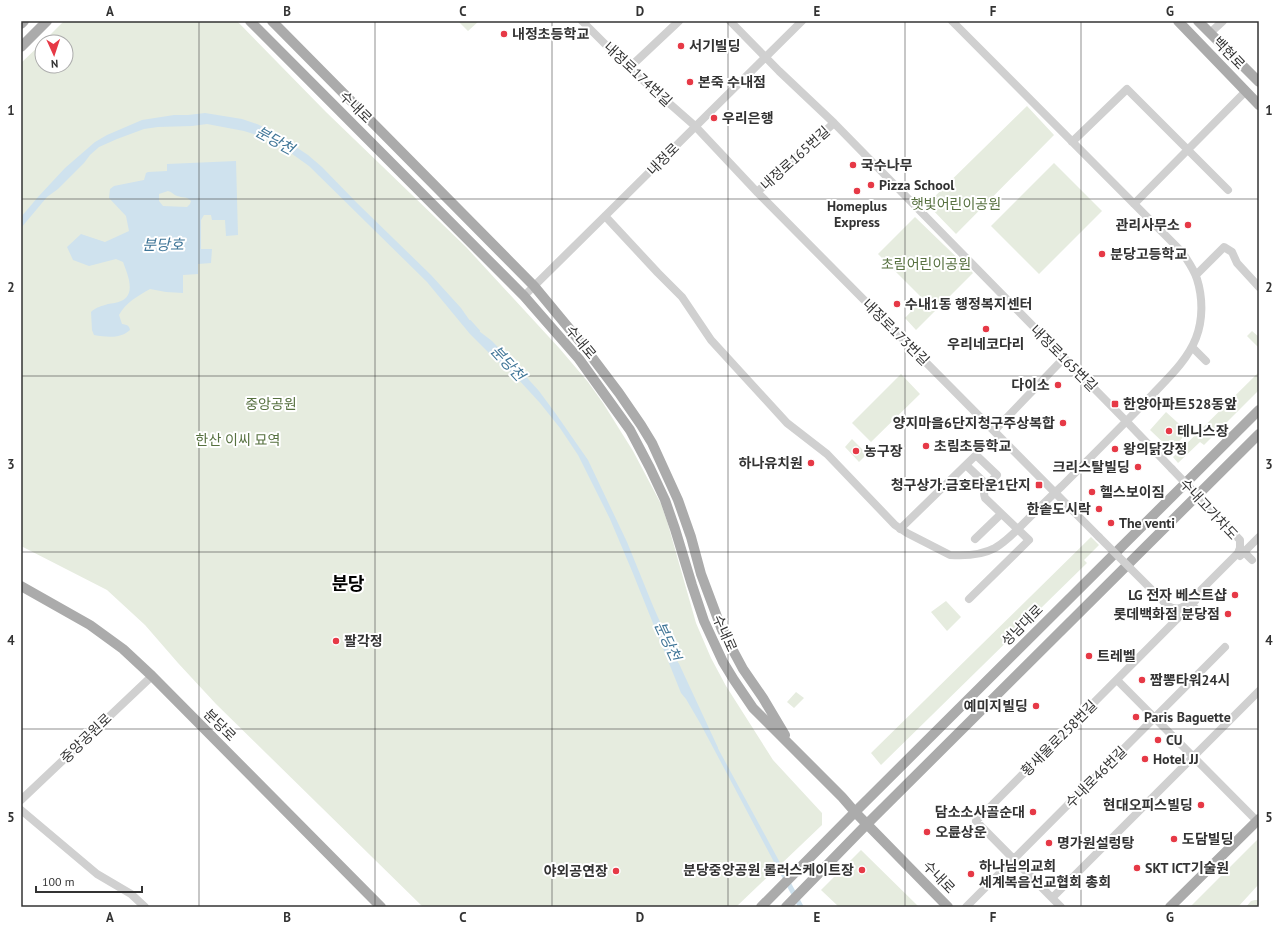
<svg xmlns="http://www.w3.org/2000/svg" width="1280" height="928" viewBox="0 0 1280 928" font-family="'PT Sans','Noto Sans KR',sans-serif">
  <rect width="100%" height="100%" fill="#fff"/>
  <!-- green -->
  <path fill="#e6ecdf" d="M64 21H237L326 112 466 247 560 349 588 382 603 403 633 451 661 504 667 521 696 623 711 658 726 686 773 760 822 813V825L736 907H423L216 704 178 663 145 625 107 590 21 546V63L42 43V66H66V42H43Z
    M458 21H479L468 31Z
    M1027 106 1054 135 956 234 927 204Z
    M1054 163 1102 211 1039 274 991 226Z
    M915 217 973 273 916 330 905 318 923 299 878 254Z
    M1252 331 1259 337V348L1247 336Z
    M1259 372V390L1204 445 1200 442 1178 463 1173 457Z
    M901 374 920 394 871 442 852 423Z
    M1166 412 1188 432 1171 450 1150 430Z
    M852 439 867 454 859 462 845 447Z
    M1091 537 1099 545 1084 560 1087 563 881 765 871 753Z
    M946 601 961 617 947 631 931 612Z
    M796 692 804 698 794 708 787 702Z
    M1259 838V884L1238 907H1190Z
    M861 850 919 907H839L821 890Z
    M1255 900H1259V907H1246L1251 901Z"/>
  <!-- water -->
  <path fill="#cfe2ee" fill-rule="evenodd" d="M205 113 242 119 257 124 272 131 308 155 322 167 357 203 431 275 461 308 475 328 492 341 520 370 539 391 556 414 588 460 627 542 653 606 708 730 804 907H798L700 723 686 699 681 693 632 571 610 519 578 455 560 428 540 403 518 379 491 355 470 334 427 282 309 166 288 151 266 138 244 131 207 124 192 126 158 127 144 129 117 139 99 147 90 155 84 163 58 189 47 197 21 228V217L38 197 65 168 95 142 107 135 142 120 174 115H188Z
    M236 161 238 235 226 236 225 220H212L211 215H204L201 220V249H212L211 263 198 264V274L183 275V293L166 292 150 289C138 296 126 302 119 315L122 324C127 325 129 325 130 330 120 339 107 337 94 335L92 330 91 312C96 307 102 306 108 304 112 303 117 303 121 301 137 294 127 273 123 262L116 259 89 266 73 260 67 247 81 234 105 242 129 231 126 216 109 198 110 189 114 186 144 180 146 173 148 172 167 171V164ZM168 191C172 192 174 195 177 196 183 198 187 196 191 201L190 204 187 207 163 206 159 201V194Z"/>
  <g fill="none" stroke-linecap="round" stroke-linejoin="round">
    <!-- stream -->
    <path stroke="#cfe2ee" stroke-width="2" d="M470 321 479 331
      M678 664 717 748"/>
    <!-- minor -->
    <path stroke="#d0d0d0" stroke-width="8" d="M582 21 629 68 695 126 757 192 1099 537
      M730 21 779 71 834 123 1127 422 1172 469
      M1210 33 1223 21
      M629 68 679 21
      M1072 142 1127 89 1228 190
      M757 192 834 123
      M1134 204 1246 91
      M605 216 658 273 682 297 711 340 787 423 827 454 895 525 907 533 950 555C965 556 982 555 995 548 1007 541 1017 530 1027 520 1038 509 1050 497 1062 486 1092 456 1122 426 1152 395 1168 378 1187 361 1196 338 1203 320 1203 298 1197 279 1194 269 1187 260 1182 252L952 21
      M1196 275 1224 247 1232 252 1237 263 1259 287
      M524 296 605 216 802 21
      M1192 347 1206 361
      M994 431 1064 358
      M966 465 988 486
      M900 529 976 455 997 475C991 482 981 488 985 498L1029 540 969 599
      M975 539 1001 514
      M1240 556 1259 537
      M1117 680 1257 821
      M21 800 152 676
      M21 810 97 874 131 894 145 907
      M1052 898 1259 691
      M966 907 1225 647
      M1061 907 976 821 1195 601"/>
    <!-- major -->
    <path stroke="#ababab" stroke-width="10" d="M250 21 524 296 579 359 630 430 650 468 665 500 675 529 692 585 704 621 723 662 734 680 753 708 842 797 855 812 948 907
      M272 21 534 286 582 344 619 393 641 425 652 443 678 500 691 537 701 574 722 630 743 669 763 698 785 735
      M1178 21 1259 105
      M1198 21 1259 82
      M21 24 24 21
      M21 47 47 21
      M21 586 90 625 123 649 152 676 381 907
      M761 907 855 812 1259 410
      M786 907 867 824 1259 434
      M1170 907 1259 819"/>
    <!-- minor-bridge -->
    <path stroke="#d0d0d0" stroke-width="8" d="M1099 537 1168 606C1175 610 1180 609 1186 605L1238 553 1240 548V540L1172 469
      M1240 548 1252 560
      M1189 602 1199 612"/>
  </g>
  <!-- grid -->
  <path fill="none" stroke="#333" stroke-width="1" stroke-opacity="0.55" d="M199 21V907M375 21V907M552 21V907M728 21V907M905 21V907M1081 21V907M21 199H1259M21 376H1259M21 552H1259M21 729H1259"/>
  <!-- markers -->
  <g fill="#e63946" stroke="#fff" stroke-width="1.5">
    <circle cx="504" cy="34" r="4"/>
    <circle cx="681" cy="46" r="4"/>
    <circle cx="690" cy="82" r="4"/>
    <circle cx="714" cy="118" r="4"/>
    <circle cx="853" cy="165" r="4"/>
    <circle cx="871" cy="185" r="4"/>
    <circle cx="857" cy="191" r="4"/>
    <circle cx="1188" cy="225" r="4"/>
    <circle cx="1102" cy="254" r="4"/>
    <circle cx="897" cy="304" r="4"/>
    <circle cx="986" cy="329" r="4"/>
    <circle cx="1058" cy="385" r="4"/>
    <rect x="1111" y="400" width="8" height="8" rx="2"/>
    <circle cx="1063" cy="423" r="4"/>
    <circle cx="1169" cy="431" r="4"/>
    <circle cx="926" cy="446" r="4"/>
    <circle cx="1115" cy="449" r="4"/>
    <circle cx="856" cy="451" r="4"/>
    <circle cx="811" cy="463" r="4"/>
    <circle cx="1138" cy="467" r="4"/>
    <rect x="1035" y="481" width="8" height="8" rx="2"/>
    <circle cx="1092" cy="492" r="4"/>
    <circle cx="1099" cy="509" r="4"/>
    <circle cx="1111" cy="523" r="4"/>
    <circle cx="1235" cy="595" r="4"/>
    <circle cx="1228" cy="614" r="4"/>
    <circle cx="336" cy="641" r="4"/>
    <circle cx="1089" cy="656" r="4"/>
    <circle cx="1142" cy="680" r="4"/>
    <circle cx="1036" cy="706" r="4"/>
    <circle cx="1136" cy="717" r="4"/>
    <circle cx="1158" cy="740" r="4"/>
    <circle cx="1145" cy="759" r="4"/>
    <circle cx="1201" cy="805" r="4"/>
    <circle cx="1033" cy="812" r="4"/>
    <circle cx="927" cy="832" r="4"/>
    <circle cx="1174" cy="839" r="4"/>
    <circle cx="1049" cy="843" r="4"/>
    <circle cx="1137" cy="868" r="4"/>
    <circle cx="862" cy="870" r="4"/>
    <circle cx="616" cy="871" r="4"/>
    <circle cx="971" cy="874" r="4"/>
  </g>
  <g text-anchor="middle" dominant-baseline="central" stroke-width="4" stroke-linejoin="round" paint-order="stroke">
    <!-- poi labels -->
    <g font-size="14" font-weight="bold" fill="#333" stroke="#fff" text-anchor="start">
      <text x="512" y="34">내정초등학교</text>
      <text x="689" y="46">서기빌딩</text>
      <text x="698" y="82">본죽 수내점</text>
      <text x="722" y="118">우리은행</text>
      <text x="861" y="165">국수나무</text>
      <text x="879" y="185">Pizza School</text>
      <text x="857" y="206" text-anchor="middle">Homeplus<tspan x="857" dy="16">Express</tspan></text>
      <text x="1180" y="225" text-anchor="end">관리사무소</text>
      <text x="1110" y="254">분당고등학교</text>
      <text x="905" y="304">수내1동 행정복지센터</text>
      <text x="986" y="344" text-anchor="middle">우리네코다리</text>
      <text x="1050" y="385" text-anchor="end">다이소</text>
      <text x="1123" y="404">한양아파트528동앞</text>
      <text x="1055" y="423" text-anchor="end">양지마을6단지청구주상복합</text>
      <text x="1177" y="431">테니스장</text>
      <text x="934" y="446">초림초등학교</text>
      <text x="1123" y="449">왕의닭강정</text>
      <text x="864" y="451">농구장</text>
      <text x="803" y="463" text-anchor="end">하나유치원</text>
      <text x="1130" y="467" text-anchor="end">크리스탈빌딩</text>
      <text x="1031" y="485" text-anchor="end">청구상가.금호타운1단지</text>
      <text x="1100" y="492">헬스보이짐</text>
      <text x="1091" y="509" text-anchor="end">한솥도시락</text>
      <text x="1119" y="523">The venti</text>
      <text x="1227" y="595" text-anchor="end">LG 전자 베스트샵</text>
      <text x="1220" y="614" text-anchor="end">롯데백화점 분당점</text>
      <text x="344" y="641">팔각정</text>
      <text x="1097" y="656">트레벨</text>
      <text x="1150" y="680">짬뽕타워24시</text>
      <text x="1028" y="706" text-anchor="end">예미지빌딩</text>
      <text x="1144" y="717">Paris Baguette</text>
      <text x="1166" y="740">CU</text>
      <text x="1153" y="759">Hotel JJ</text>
      <text x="1193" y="805" text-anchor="end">현대오피스빌딩</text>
      <text x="1025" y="812" text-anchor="end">담소소사골순대</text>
      <text x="935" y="832">오륜상운</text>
      <text x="1182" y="839">도담빌딩</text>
      <text x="1057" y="843">명가원설렁탕</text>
      <text x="979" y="866">하나님의교회<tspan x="979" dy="16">세계복음선교협회 총회</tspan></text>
      <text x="1145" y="868">SKT ICT기술원</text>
      <text x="854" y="870" text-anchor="end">분당중앙공원 롤러스케이트장</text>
      <text x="608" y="871" text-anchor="end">야외공연장</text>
    </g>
    <!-- street labels -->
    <g font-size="14" fill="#333" stroke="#fff">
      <text transform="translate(1229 53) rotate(46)">백현로</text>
      <text transform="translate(638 74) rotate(43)">내정로174번길</text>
      <text transform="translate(356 107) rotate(45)">수내로</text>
      <text transform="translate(795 158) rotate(-42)">내정로165번길</text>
      <text transform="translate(663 159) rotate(-45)">내정로</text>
      <text transform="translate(896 332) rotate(45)">내정로173번길</text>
      <text transform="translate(581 342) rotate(50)">수내로</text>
      <text transform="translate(1064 358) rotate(45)">내정로165번길</text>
      <text transform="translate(1209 509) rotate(47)">수내고가차도</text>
      <text transform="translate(1022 625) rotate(-45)">성남대로</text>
      <text transform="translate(725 633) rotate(66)">수내로</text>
      <text transform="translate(220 725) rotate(45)">분당로</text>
      <text transform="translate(86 738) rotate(-44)">중앙공원로</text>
      <text transform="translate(1059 738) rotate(-45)">황새울로258번길</text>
      <text transform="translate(1096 777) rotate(-45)">수내로46번길</text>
      <text transform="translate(939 877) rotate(46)">수내로</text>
    </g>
    <!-- park labels -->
    <g font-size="14" fill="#56703f" stroke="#fff">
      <text x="956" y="204">햇빛어린이공원</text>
      <text x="926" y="264">초림어린이공원</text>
      <text x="271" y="404">중앙공원</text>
      <text x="238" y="440">한산 이씨 묘역</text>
    </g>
    <!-- water labels -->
    <g font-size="15" font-style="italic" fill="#3f7597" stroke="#fff">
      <text transform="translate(275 140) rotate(29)">분당천</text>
      <text x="163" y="244">분당호</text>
      <text transform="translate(508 363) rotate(47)">분당천</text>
      <text transform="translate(668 641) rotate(65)">분당천</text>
    </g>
    <!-- district labels -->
    <g font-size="18" font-weight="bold" fill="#000" stroke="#fff">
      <text x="348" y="583">분당</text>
    </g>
  </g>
  <!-- border -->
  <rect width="1280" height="928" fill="none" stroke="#ffffff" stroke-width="44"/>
  <!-- north arrow -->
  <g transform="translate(54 54) rotate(177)"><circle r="19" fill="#ffffff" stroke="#adadad"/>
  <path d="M0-3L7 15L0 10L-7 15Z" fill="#e63946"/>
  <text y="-6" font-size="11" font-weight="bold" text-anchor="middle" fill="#333333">N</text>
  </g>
  <!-- scale -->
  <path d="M36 886v6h106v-6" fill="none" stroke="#333333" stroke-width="2"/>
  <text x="42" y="886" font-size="12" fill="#333333" stroke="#ffffff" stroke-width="3" paint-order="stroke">100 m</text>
  <rect x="22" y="22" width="1236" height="884" fill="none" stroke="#333" stroke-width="1.5"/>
  <g font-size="13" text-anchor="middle" font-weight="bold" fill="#333">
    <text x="110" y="16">A</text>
    <text x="287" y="16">B</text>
    <text x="463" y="16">C</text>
    <text x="640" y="16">D</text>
    <text x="817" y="16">E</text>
    <text x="993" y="16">F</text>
    <text x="1170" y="16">G</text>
    <text x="11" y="115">1</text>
    <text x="1269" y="115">1</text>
    <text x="11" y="292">2</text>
    <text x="1269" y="292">2</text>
    <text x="11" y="469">3</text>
    <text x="1269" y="469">3</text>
    <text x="11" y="645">4</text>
    <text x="1269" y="645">4</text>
    <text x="11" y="822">5</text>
    <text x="1269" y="822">5</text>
    <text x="110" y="922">A</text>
    <text x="287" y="922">B</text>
    <text x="463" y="922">C</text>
    <text x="640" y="922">D</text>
    <text x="817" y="922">E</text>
    <text x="993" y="922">F</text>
    <text x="1170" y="922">G</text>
  </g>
</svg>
